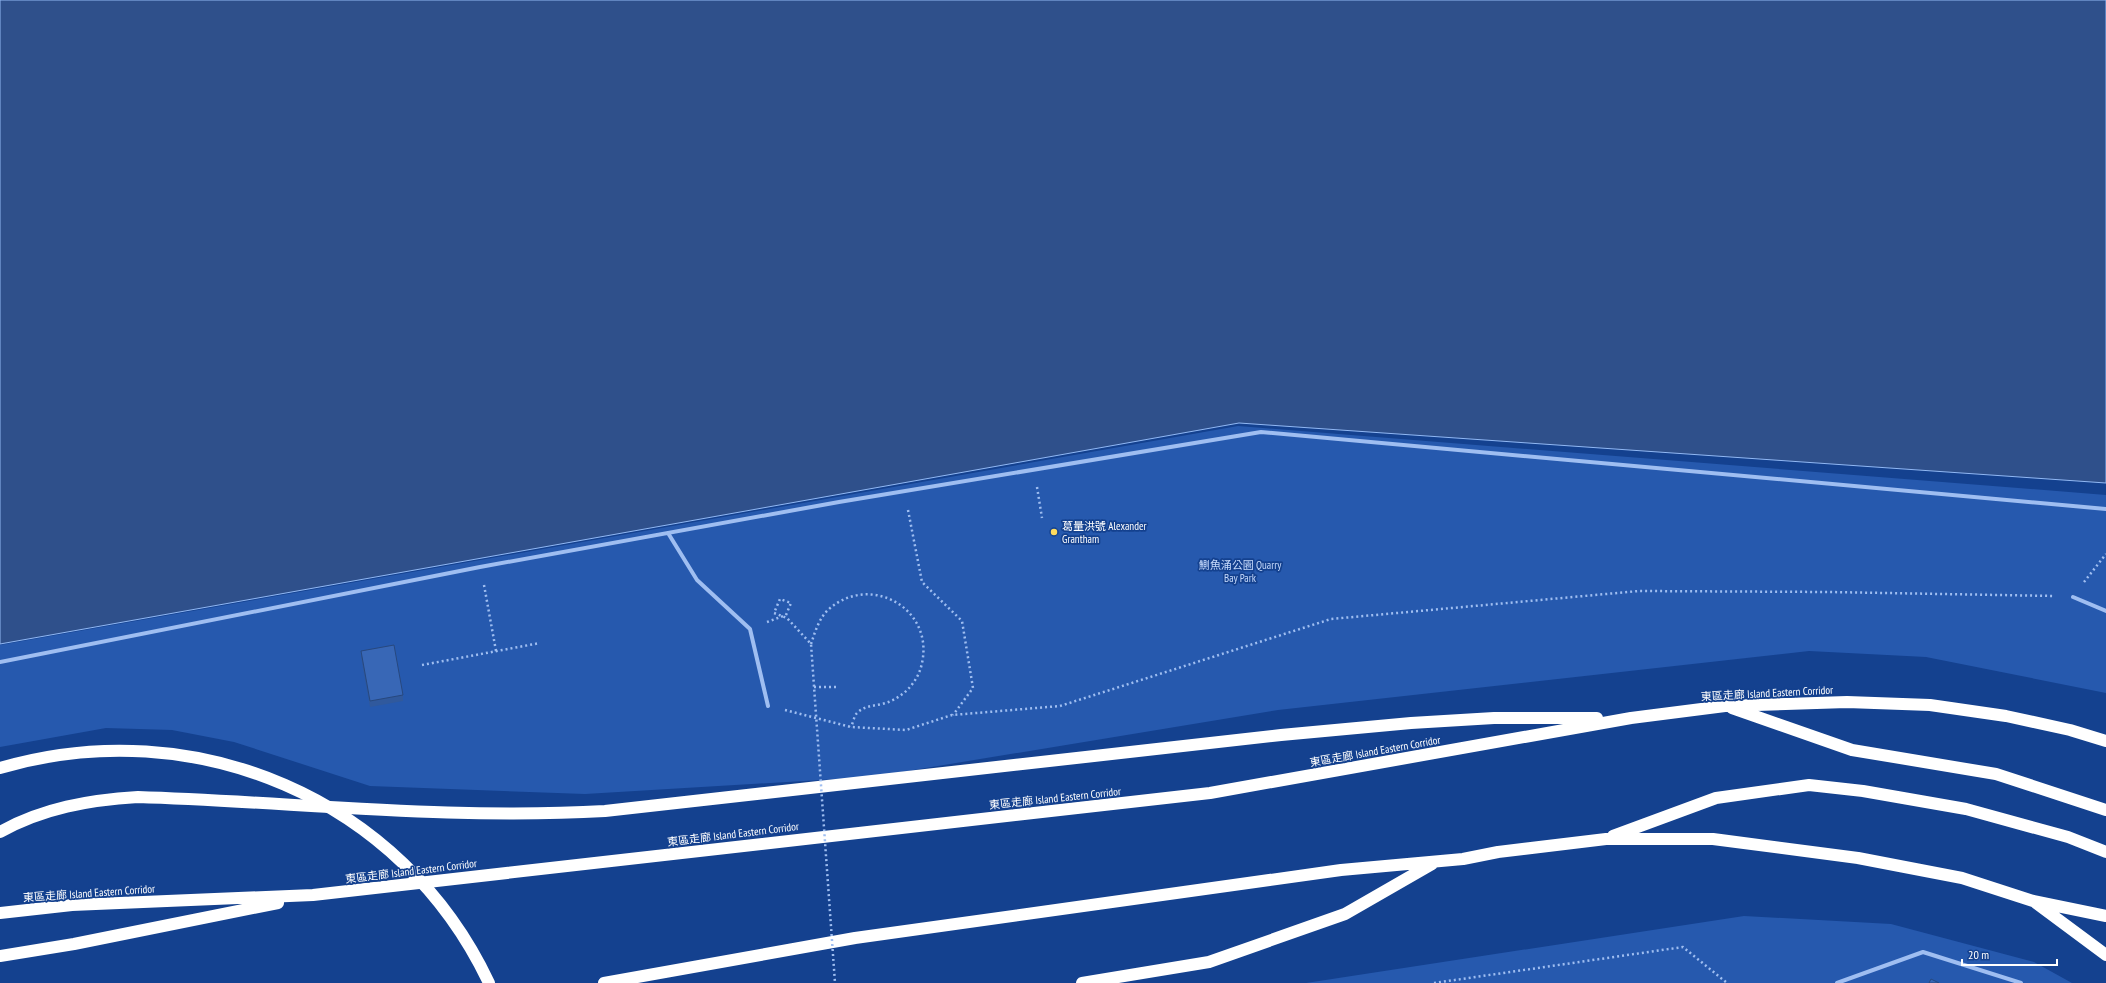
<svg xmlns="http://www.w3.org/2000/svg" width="2106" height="983" viewBox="0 0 2106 983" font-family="'PT Sans Narrow','Noto Sans TC',sans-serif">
  <rect width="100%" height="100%" fill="#14418f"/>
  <!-- green -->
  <path fill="#2659ae" d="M1238 426 2106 495V693L1926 657 1809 651 1278 710 871 777 585 794 370 786 234 742 172 730 106 728 0 747V645Z
    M1744 916 1891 924 2034 962 2072 983H1306Z"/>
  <!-- water -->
  <path fill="#2f508b" stroke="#91b8f4" d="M0 0H2106V483L1239 423 0 644Z"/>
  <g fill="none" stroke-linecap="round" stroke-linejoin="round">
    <!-- path -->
    <path stroke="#9fbef1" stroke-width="2.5" stroke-dasharray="2 3" stroke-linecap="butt" d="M1037 487 1042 518
      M908 510 922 582 962 621 973 688 953 715
      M2084 582 2106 554
      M484 585 496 651
      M767 622 786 615
      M811 644C815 632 819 618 829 609 870 573 934 608 922 663 918 683 902 699 882 704 873 706 864 706 857 713 854 716 853 723 851 727
      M422 665 540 643
      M814 687H838
      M785 710 851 727 906 730 952 715 1060 706 1331 619 1639 591 1829 592 2055 596
      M1434 983 1683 947 1727 983"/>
    <!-- street -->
    <path stroke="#9fbef1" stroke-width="4" d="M668 533 697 580 750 629 768 706
      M2073 597 2106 611
      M0 662 480 567 839 502 1261 432 2106 509
      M1837 983 1923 952 2021 983"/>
    <!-- highway -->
    <path stroke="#fff" stroke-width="12" d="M1732 708 1852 750 1996 774 2106 810
      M0 832C43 808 89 800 138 797 294 802 449 820 605 811L1281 735 1411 723 1494 718H1597
      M1613 836 1716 798 1809 785 1863 791 1966 809 2068 837 2106 852
      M2036 903 2106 955
      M0 913 72 905 313 895 1210 793 1631 718 1725 706 1847 702 1930 705 2006 716 2070 730 2106 741
      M0 956 74 944 278 903
      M604 983 855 938 1341 870 1463 859 1498 852 1606 839H1713L1858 858 1962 878 2033 901 2106 916
      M1082 983 1209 962 1345 914 1432 864"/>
    <!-- path-bridge -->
    <path stroke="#9fbef1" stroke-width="2.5" stroke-dasharray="2 3" stroke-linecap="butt" d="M786 615 791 603 780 599 774 613 787 618 811 644 835 983"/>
    <!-- highway-bridge -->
    <path stroke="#fff" stroke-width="12" d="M0 768C194 711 402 798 489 983"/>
  </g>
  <!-- wall -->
  <path fill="#30599d" d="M361 651 403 695V701L370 707 361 657Z"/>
  <!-- building -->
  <path fill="#3867b6" stroke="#27487f" d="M394 645 403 695 370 701 361 651Z
    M1931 979 1939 983H1929Z"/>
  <!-- markers -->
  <circle fill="#ffdc5f" stroke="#14418f" stroke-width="1.5" cx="1054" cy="532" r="4"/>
  <g text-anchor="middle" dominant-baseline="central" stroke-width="3.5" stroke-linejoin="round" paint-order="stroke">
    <!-- poi labels -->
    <g font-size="11" fill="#fff" stroke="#14418f" text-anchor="start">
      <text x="1062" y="526">葛量洪號 Alexander<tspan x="1062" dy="13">Grantham</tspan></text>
    </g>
    <!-- park labels -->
    <g font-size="11" fill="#c6dafc" stroke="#14418f">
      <text x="1240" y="565">鰂魚涌公園 Quarry<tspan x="1240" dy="13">Bay Park</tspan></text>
    </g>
    <!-- street labels -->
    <g font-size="11" fill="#fff" stroke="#14418f">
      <text transform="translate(1767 693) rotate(-3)">東區走廊 Island Eastern Corridor</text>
      <text transform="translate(1375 751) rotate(-10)">東區走廊 Island Eastern Corridor</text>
      <text transform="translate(1055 798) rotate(-6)">東區走廊 Island Eastern Corridor</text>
      <text transform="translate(733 834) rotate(-7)">東區走廊 Island Eastern Corridor</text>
      <text transform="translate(411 871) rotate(-7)">東區走廊 Island Eastern Corridor</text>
      <text transform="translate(89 893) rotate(-4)">東區走廊 Island Eastern Corridor</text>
    </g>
  </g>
  <!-- scale -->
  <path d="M1962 959v6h95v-6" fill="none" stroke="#ffffff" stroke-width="2"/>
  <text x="1968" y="959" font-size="12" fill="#ffffff" stroke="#14418f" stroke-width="3" paint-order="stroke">20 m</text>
</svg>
